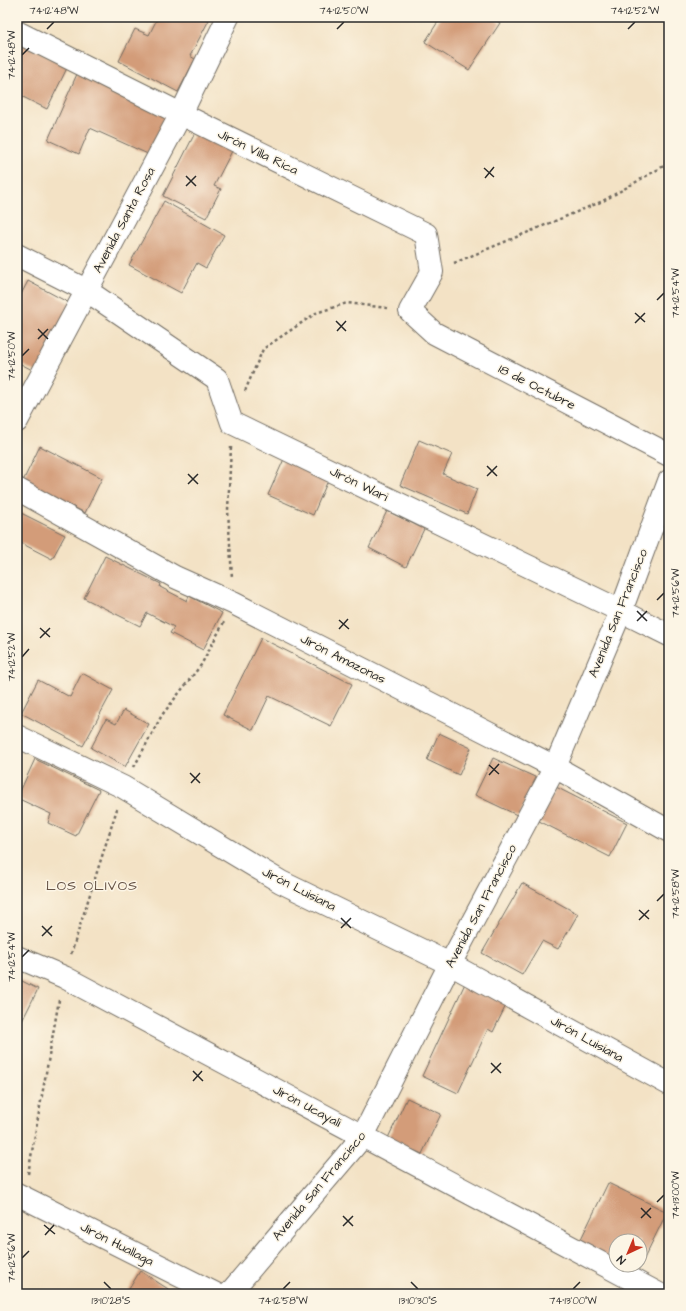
<svg xmlns="http://www.w3.org/2000/svg" width="686" height="1311" viewBox="0 0 686 1311" font-family="'Architects Daughter',sans-serif">
  <rect width="100%" height="100%" fill="#fcf5e5"/>
  <filter id="ink" filterUnits="userSpaceOnUse"><feTurbulence type="fractalNoise" baseFrequency=".025" numOctaves="2"/><feDisplacementMap in="SourceGraphic" scale="8" xChannelSelector="R" yChannelSelector="G"/><feConvolveMatrix kernelMatrix="1 2 1 2 8 2 1 2 1" color-interpolation-filters="sRGB"/></filter>
  <filter id="wash" filterUnits="userSpaceOnUse"><feTurbulence type="fractalNoise" baseFrequency=".012" numOctaves="4" result="noise"/><feDisplacementMap in="SourceGraphic" scale="16" xChannelSelector="R" yChannelSelector="G"/><feGaussianBlur stdDeviation="0.9" result="paint"/><feColorMatrix in="noise" values="0 0 0 0 0 0 0 0 0 0 0 0 0 0 0 0 0 1.4 0 .05"/><feComposite in="paint" operator="in"/></filter>
  <g filter="url(#wash)">
    <rect width="100%" height="100%" fill="#f3e2c5"/>
    <g id="blocks">
      <!-- building -->
      <path fill="#d39c79" d="M158 17H207L206 19 209 20 190 56 195 59 178 92 119 61 135 29 149 35Z
        M441 17H491L500 23 469 70 425 42Z
        M17 41 68 66 47 109 17 94Z
        M77 74 168 115 150 155 90 128 79 154 48 140Z
        M195 133 232 151 214 186 221 189 206 218 163 196Z
        M164 201 224 235 206 268 197 263 181 293 129 265Z
        M28 281 73 305 38 373 17 362V302Z
        M419 440 452 454 443 474 477 489 467 514 400 485Z
        M40 446 102 478 85 513 23 481Z
        M284 459 329 478 313 515 268 495Z
        M17 511 65 535 52 559 17 541Z
        M387 511 424 529 406 567 369 548Z
        M105 556 161 584 160 587 187 601 189 596 222 613 203 650 170 633 174 627 147 613 140 626 84 598Z
        M261 638 352 684 331 726 269 696 253 730 223 715Z
        M82 673 113 690 83 746 21 713 38 680 70 697Z
        M124 710 149 724 125 767 91 748 106 719 116 724Z
        M439 733 471 748 459 775 427 760Z
        M493 758 537 778 519 816 475 795Z
        M35 759 99 790 76 836 48 823 51 814 17 798Z
        M556 787 627 823 610 857 539 821Z
        M522 883 578 914 558 949 542 941 522 975 482 953Z
        M468 977 510 997 493 1032 488 1029 458 1093 422 1076Z
        M18 979 38 989 17 1031V981Z
        M407 1098 441 1114 422 1154 388 1138Z
        M608 1183 667 1212 638 1271 625 1265H640V1241H616V1261L579 1243Z
        M140 1271 176 1294H126Z"/>
    </g>
  </g>
  <g filter="url(#ink)">
    <use href="#blocks" fill-opacity="0" stroke="#716b61" stroke-width="1"/>
    <g fill="none" stroke-linecap="round" stroke-linejoin="round">
      <defs>
        <path id="minor" d="M17 32 181 114 426 234 432 272 410 311 434 333 669 455
          M17 255 86 290 217 379 232 423 621 611 669 635
          M17 421 181 114 228 17
          M17 489 175 577 233 603 555 767 669 831
          M17 736 123 787 281 882 450 964 669 1084
          M17 957 64 977 659 1294
          M17 1194 216 1294
          M229 1294 363 1136 450 964 555 767 621 611 669 481"/>
      </defs>
      <!-- minor casing -->
      <use href="#minor" stroke="#716b61" stroke-width="24"/>
      <!-- path -->
      <path stroke="#716b61" stroke-width="2.5" stroke-dasharray="3 3" stroke-linecap="butt" d="M454 263 603 201 669 163
        M245 391 263 349 316 313 347 303 387 308
        M231 447 228 510 232 578
        M134 767 162 715 201 665 224 622
        M71 954 117 809
        M28 1174 59 1000"/>
      <!-- minor -->
      <use href="#minor" stroke="#fff" stroke-width="22"/>
    </g>
  </g>
  <!-- ticks -->
  <path fill="none" stroke="#2b2b2b" stroke-width="1.5" d="M47 29 54 22M337 29 344 22M628 29 635 22M22 55 29 48M484 168 494 177M186 176 196 186M485 178 494 167M186 186 196 176M657 300 664 293M635 313 645 322M336 321 346 331M635 323 645 313M38 329 48 339M337 331 346 321M38 339 48 329M22 356 29 349M487 466 497 476M188 474 198 484M487 476 497 466M188 484 198 474M657 600 664 593M637 611 647 621M339 620 349 629M637 621 647 611M40 628 50 637M339 629 348 619M40 638 50 628M22 657 29 649M489 765 499 774M190 773 200 783M489 775 499 764M191 783 200 773M657 901 664 894M639 910 649 919M341 918 351 928M639 920 649 910M42 926 52 936M341 928 351 918M42 936 52 926M22 957 29 950M491 1063 501 1073M193 1071 203 1081M491 1073 501 1063M193 1081 202 1071M657 1202 664 1195M641 1208 651 1218M343 1216 353 1226M641 1218 651 1208M44 1225 55 1234M343 1226 353 1216M45 1235 54 1225M22 1258 29 1251M104 1282 111 1289M411 1282 418 1289M283 1289 290 1282M573 1289 580 1282"/>
  <g text-anchor="middle" dominant-baseline="central" stroke-width="3" stroke-linejoin="round" paint-order="stroke">
    <!-- street labels -->
    <g font-size="13" fill="#2b2b2b" stroke="#fcf5e5">
      <text transform="translate(258 152) rotate(26)">Jirón Villa Rica</text>
      <text transform="translate(124 220) rotate(-62)">Avenida Santa Rosa</text>
      <text transform="translate(537 387) rotate(27)">18 de Octubre</text>
      <text transform="translate(359 484) rotate(26)">Jirón Wari</text>
      <text transform="translate(618 613) rotate(-68)">Avenida San Francisco</text>
      <text transform="translate(343 659) rotate(27)">Jirón Amazonas</text>
      <text transform="translate(299 889) rotate(27)">Jirón Luisiana</text>
      <text transform="translate(481 906) rotate(-62)">Avenida San Francisco</text>
      <text transform="translate(587 1039) rotate(29)">Jirón Luisiana</text>
      <text transform="translate(307 1106) rotate(28)">Jirón Ucayali</text>
      <text transform="translate(319 1186) rotate(-50)">Avenida San Francisco</text>
      <text transform="translate(117 1244) rotate(27)">Jirón Huallaga</text>
    </g>
    <!-- neighbourhood labels -->
    <g font-size="14" letter-spacing="1" fill="#665346" stroke="#fcf5e5">
      <text x="92" y="886">LOS OLIVOS</text>
    </g>
  </g>
  <!-- margin -->
  <rect width="686" height="1311" fill="none" stroke="#fcf5e5" stroke-width="44"/>
  <!-- north arrow -->
  <g transform="translate(628 1253) rotate(224)"><circle r="19" fill="#fcf5e5" stroke="#a8a49b"/>
  <path d="M0-3L7 15L0 10L-7 15Z" fill="#c8321e"/>
  <text y="-6" font-size="11" font-weight="bold" text-anchor="middle" fill="#2b2b2b">N</text>
  </g>
  <rect x="22" y="22" width="642" height="1267" fill="none" stroke="#2b2b2b" stroke-width="1.5"/>
  <g font-size="10" text-anchor="middle" fill="#2b2b2b">
    <text x="54" y="14">74°12'48"W</text>
    <text x="344" y="14">74°12'50"W</text>
    <text x="635" y="14">74°12'52"W</text>
    <text transform="translate(11 55) rotate(-90)" y="4">74°12'48"W</text>
    <text transform="translate(675 293) rotate(-90)" y="4">74°12'54"W</text>
    <text transform="translate(11 356) rotate(-90)" y="4">74°12'50"W</text>
    <text transform="translate(675 593) rotate(-90)" y="4">74°12'56"W</text>
    <text transform="translate(11 657) rotate(-90)" y="4">74°12'52"W</text>
    <text transform="translate(675 894) rotate(-90)" y="4">74°12'58"W</text>
    <text transform="translate(11 957) rotate(-90)" y="4">74°12'54"W</text>
    <text transform="translate(675 1195) rotate(-90)" y="4">74°13'00"W</text>
    <text transform="translate(11 1258) rotate(-90)" y="4">74°12'56"W</text>
    <text x="111" y="1304">13°10'28"S</text>
    <text x="283" y="1304">74°12'58"W</text>
    <text x="418" y="1304">13°10'30"S</text>
    <text x="573" y="1304">74°13'00"W</text>
  </g>
</svg>
